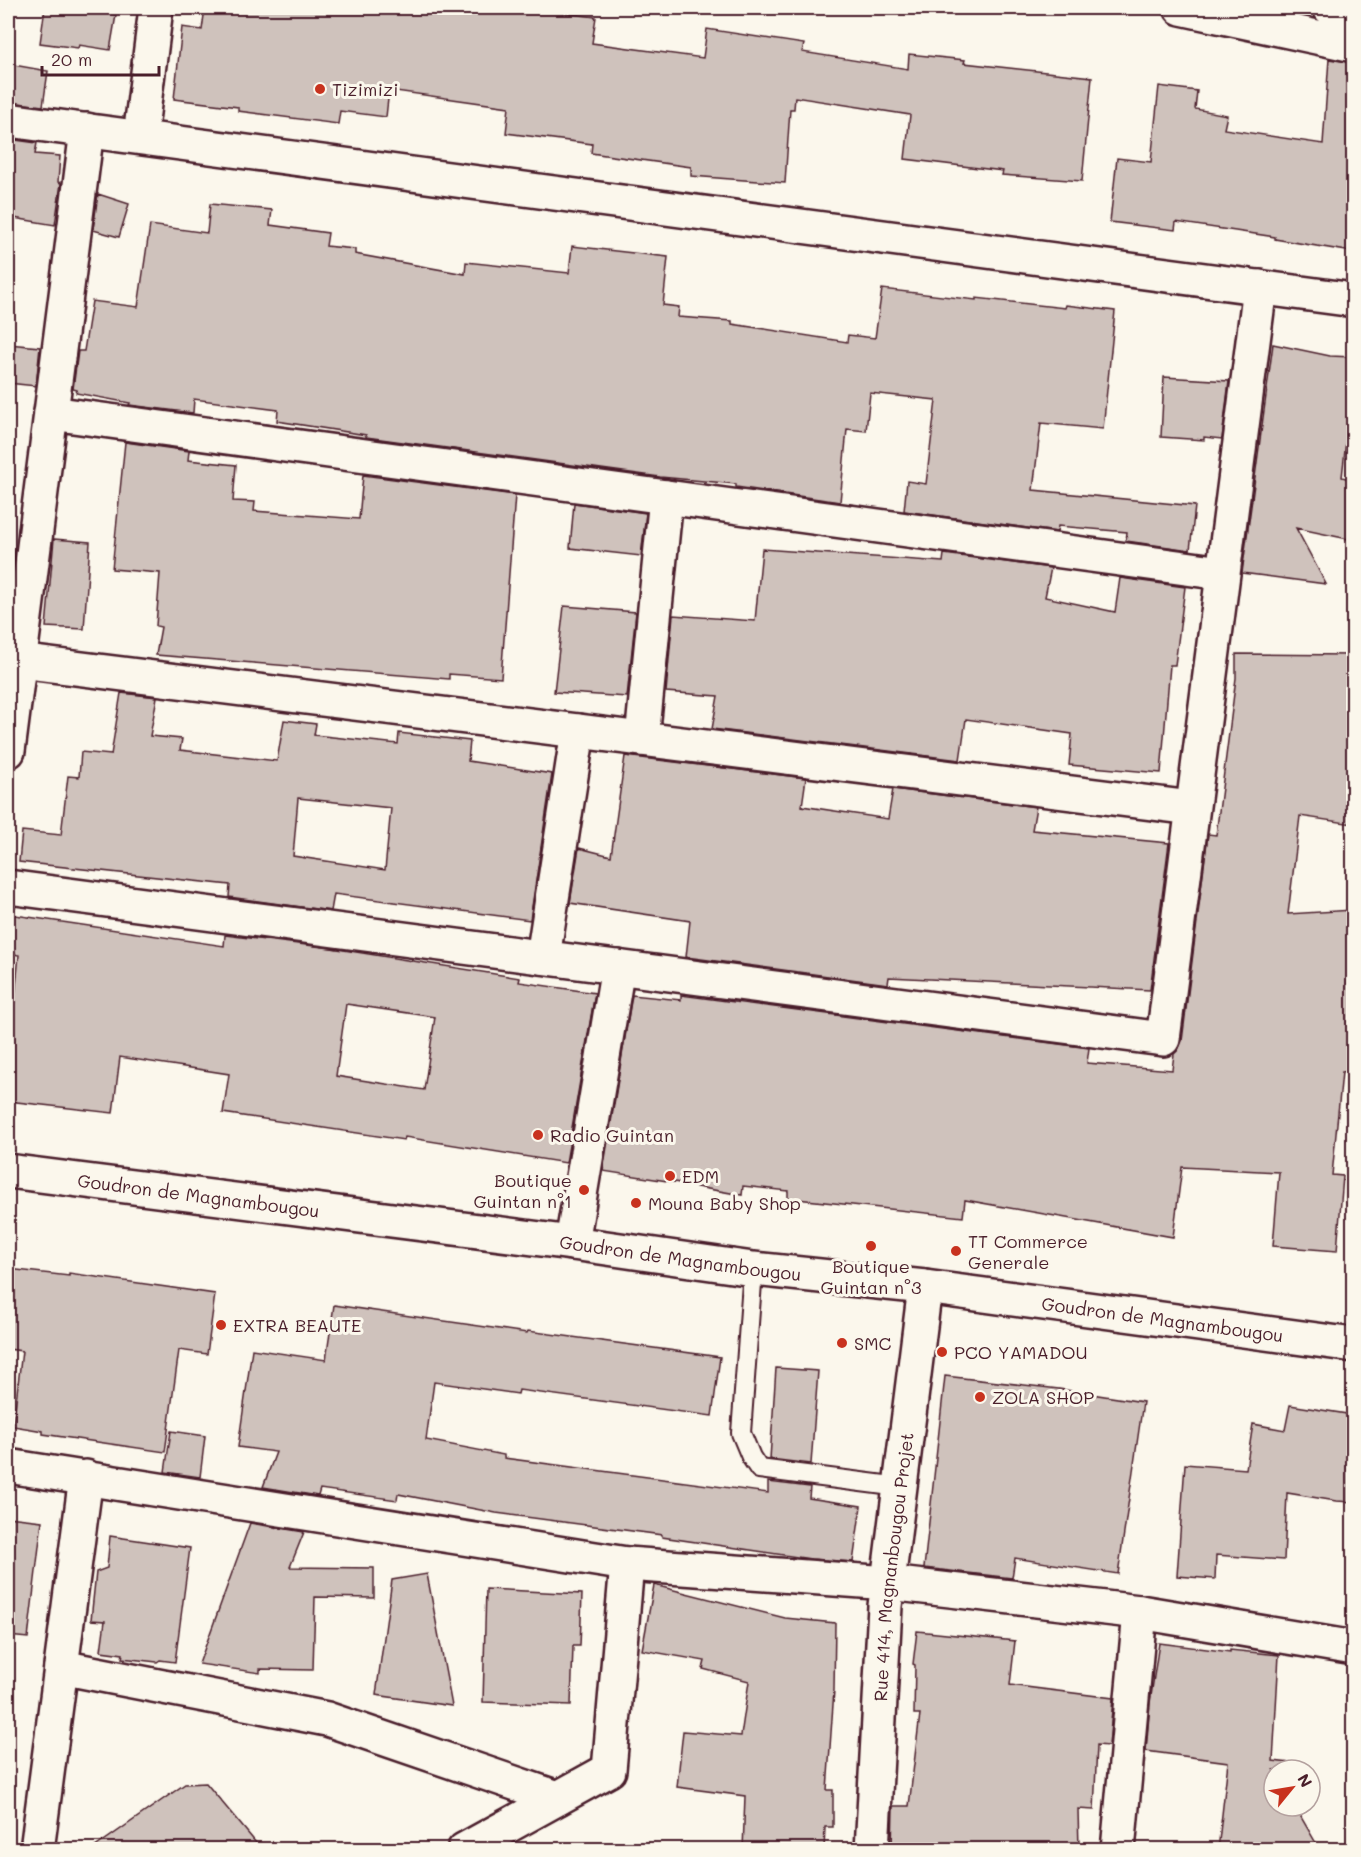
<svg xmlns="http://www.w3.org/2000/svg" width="1361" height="1857" viewBox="0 0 1361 1857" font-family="Mali,sans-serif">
  <rect width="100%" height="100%" fill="#fbf7ec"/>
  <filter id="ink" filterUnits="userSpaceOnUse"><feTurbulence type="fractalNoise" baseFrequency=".0167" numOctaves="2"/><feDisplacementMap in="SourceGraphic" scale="12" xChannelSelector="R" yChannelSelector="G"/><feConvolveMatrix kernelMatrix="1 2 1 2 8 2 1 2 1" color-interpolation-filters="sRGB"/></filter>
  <g filter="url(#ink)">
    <!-- building -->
    <path fill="#cfc2bc" stroke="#4a1f2b" stroke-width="1.5" fill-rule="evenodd" d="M45 8H72L116 15 110 50 79 45 78 48 40 43Z
      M205 8H522L596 17 592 43 703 58 707 29 804 44 802 52 908 69 909 54 965 60 964 63 1092 77 1082 181 1002 175 1003 171 905 159 910 115 795 97 794 109H790L785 183 691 176V167L591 153 592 144 506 133 509 107 389 90 386 117 340 111 338 124 238 111V107L174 99 182 27 202 30Z
      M1329 59 1353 63V252L1275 239V237L1176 222 1175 230 1110 222 1117 158 1151 162 1159 86 1197 91 1195 109 1227 115 1224 129 1323 144Z
      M8 64 48 71 43 106 8 102Z
      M8 139 37 143 35 154 60 156 58 182 61 183 55 225 8 217Z
      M98 194 129 204 119 237 93 230Z
      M210 204 272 210 270 225 328 233 326 246 355 249V254L465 274 466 262 569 273 572 246 668 257 663 305 679 307 678 317 732 321V324L847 342 848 335 875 338 882 289 976 300V298L1065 308 1066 305 1115 311 1103 429 1041 423 1033 490 1195 506 1190 550 1126 541 1127 532 1058 526 1057 532 904 511 907 481 926 484 936 400 870 393 866 431 847 429 840 502 736 487V484L660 477 366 437V435L277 421 278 410 194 399 193 413 129 405 130 403 76 393 77 390 73 389 78 351H84L92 301 138 307 150 225 207 233Z
      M8 344 40 347 36 386 8 383Z
      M1273 344 1330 356 1353 357V406H1350L1342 477 1353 480V540L1296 528 1326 584 1242 573Z
      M1164 377 1229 381 1222 439 1204 437V440L1161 437Z
      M125 442 189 451 188 460 236 465 233 501 255 502 254 511 359 519 363 475 515 495 501 678 449 674V679L156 655 161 627 156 626 160 573 112 569Z
      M574 503 646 513 641 556 570 548Z
      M54 539 90 542 84 629 46 627Z
      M762 549 943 562 944 554 1051 568 1045 597 1115 612 1120 578 1185 587 1175 665H1170L1161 773 1069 765 1072 734 966 719 960 760 712 729 718 696 666 692 673 615 755 621Z
      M564 606 636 612 627 697 554 692Z
      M1236 654 1353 655V824L1300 816 1288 914 1353 910V1071L1342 1072 1332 1175 1343 1176 1337 1251 1273 1246 1279 1172 1182 1167 1173 1237 965 1200 963 1217 788 1198V1191L743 1186 742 1195 686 1185V1184L603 1171 632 995 681 1000V995L1089 1048 1087 1063 1172 1070 1174 1054 1178 1050 1182 1041 1208 834 1216 835 1236 678Z
      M121 693 157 697 150 736 182 739 180 750 277 761 284 720 316 724 314 735 398 744 399 733 470 741 468 761 552 774 530 920 334 894 331 911 229 897 230 885 19 862 22 831 61 835 68 776 79 777 81 752 111 755ZM298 798 391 808 385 870 293 856Z
      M625 756 806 778 802 806 888 819 893 789 1036 807 1032 830 1169 843 1150 990 889 977 888 984 686 957 690 921 570 903 579 848 611 856Z
      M8 914 224 946 225 935 331 948 520 978 519 982 595 993 566 1163 405 1137 404 1140 223 1113 229 1074 120 1057 113 1113 8 1101V1046L10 1047 19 955 8 953ZM346 1004 435 1017 424 1090 336 1076Z
      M8 1269 69 1276V1273L215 1294 207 1354 179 1350 165 1452 43 1434V1431L13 1426 22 1351 8 1349Z
      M334 1305 527 1333 528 1331 720 1357 712 1416 519 1390 518 1394 434 1382 426 1440 504 1455V1458L768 1493V1482L810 1487 809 1498 861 1506 853 1562 811 1559 662 1537V1535L496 1513 398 1494 397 1500 320 1489 318 1496 263 1487 276 1452 238 1447 252 1349 326 1360Z
      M776 1368 818 1371 811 1464 770 1459Z
      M945 1376 1059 1389 1143 1402 1118 1574 1015 1558 1012 1578 924 1568Z
      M1290 1405 1353 1415V1502L1336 1501 1287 1493 1284 1560 1216 1555 1215 1579 1177 1576 1185 1464 1246 1469 1253 1424 1285 1430Z
      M171 1431 205 1436 200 1477 165 1472Z
      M8 1517 42 1521 28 1638 8 1636Z
      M250 1523 304 1532 290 1567 374 1568V1598L315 1597 313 1670 260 1669V1673L199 1664Z
      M110 1536 190 1548 175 1662 160 1660 157 1662 122 1658 123 1654 101 1651 105 1621 91 1620 96 1572 107 1568Z
      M427 1574 452 1706 376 1695 392 1580Z
      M654 1585 785 1618 835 1623 834 1690 827 1790H833V1827H825L824 1850H743L745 1796 677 1787 683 1731 741 1736 749 1681 703 1669 705 1661 642 1650Z
      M486 1589 582 1594 580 1646H573L571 1705 483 1702Z
      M917 1631 1015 1641 1010 1685 1113 1698 1109 1746 1097 1745 1094 1810 1078 1809 1079 1850H892L893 1806H909L920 1714H914L915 1665 913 1664Z
      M1159 1643 1230 1652V1650L1279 1655 1273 1761 1307 1765V1770H1274V1806H1302L1301 1817 1320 1850H1218L1228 1762 1146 1751 1150 1703Z
      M206 1783 262 1850H91L185 1784Z"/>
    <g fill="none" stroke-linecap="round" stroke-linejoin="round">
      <defs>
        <path id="lane" d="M753 1269 741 1433 751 1457 759 1469 900 1487"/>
        <g id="street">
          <path d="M1181 8 1354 45"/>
          <path d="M1330 8 1354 25"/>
          <path d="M8 120 1354 300"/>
          <path d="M140 137 156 8"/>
          <path d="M51 413 1222 573"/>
          <path d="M19 661 1192 808"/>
          <path d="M642 739 666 497"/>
          <path d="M8 751 87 130"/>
          <path d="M8 887 1163 1039 1260 287"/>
          <path d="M543 957 578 731"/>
          <path d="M572 1243 618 967"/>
          <path d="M8 1466 627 1564 889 1583 1140 1612 1354 1648"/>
          <path d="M61 1667 327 1719 558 1798"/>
          <path d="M37 1850 86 1477"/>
          <path d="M464 1850 609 1770 627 1564"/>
          <path id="s1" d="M872 1850 885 1606 925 1287"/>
          <path d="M1118 1850 1140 1612"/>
        </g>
        <g id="secondary">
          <path id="s2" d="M8 1171 572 1243 753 1269 925 1287 1354 1345"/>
        </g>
      </defs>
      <!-- lane casing -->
      <use href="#lane" stroke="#4a1f2b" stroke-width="22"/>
      <!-- street casing -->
      <use href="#street" stroke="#4a1f2b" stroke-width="38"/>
      <!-- secondary casing -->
      <use href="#secondary" stroke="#4a1f2b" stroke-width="38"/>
      <!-- lane -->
      <use href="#lane" stroke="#fbf7ec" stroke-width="18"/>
      <!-- street -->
      <use href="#street" stroke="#fbf7ec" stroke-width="33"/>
      <!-- secondary -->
      <use href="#secondary" stroke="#fbf7ec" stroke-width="33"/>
    </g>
  </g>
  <!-- markers -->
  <g fill="#c8321e" stroke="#fbf7ec" stroke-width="2">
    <circle cx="320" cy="89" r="6"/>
    <circle cx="538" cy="1135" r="6"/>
    <circle cx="670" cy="1176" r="6"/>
    <circle cx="584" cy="1190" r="6"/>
    <circle cx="636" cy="1203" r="6"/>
    <circle cx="871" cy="1246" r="6"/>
    <circle cx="956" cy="1251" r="6"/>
    <circle cx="221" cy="1325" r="6"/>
    <circle cx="842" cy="1343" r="6"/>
    <circle cx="942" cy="1352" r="6"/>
    <circle cx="980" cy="1397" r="6"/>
  </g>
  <g text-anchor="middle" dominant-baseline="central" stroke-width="6" stroke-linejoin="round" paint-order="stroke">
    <!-- poi labels -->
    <g font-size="18" fill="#4a1f2b" stroke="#fbf7ec" text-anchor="start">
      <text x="332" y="89">Tizimizi</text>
      <text x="550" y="1135">Radio Guintan</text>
      <text x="682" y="1176">EDM</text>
      <text x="572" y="1180" text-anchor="end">Boutique<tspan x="572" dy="21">Guintan n°1</tspan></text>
      <text x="648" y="1203">Mouna Baby Shop</text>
      <text x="968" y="1241">TT Commerce<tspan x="968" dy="21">Generale</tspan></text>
      <text x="871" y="1266" text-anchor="middle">Boutique<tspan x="871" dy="21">Guintan n°3</tspan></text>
      <text x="233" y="1325">EXTRA BEAUTE</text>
      <text x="854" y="1343">SMC</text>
      <text x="954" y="1352">PCO YAMADOU</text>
      <text x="992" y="1397">ZOLA SHOP</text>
    </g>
    <!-- street labels -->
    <g font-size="18" fill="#4a1f2b" stroke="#fbf7ec">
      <text stroke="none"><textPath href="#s2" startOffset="192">Goudron de Magnambougou</textPath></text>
      <text stroke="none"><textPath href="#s2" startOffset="678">Goudron de Magnambougou</textPath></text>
      <text stroke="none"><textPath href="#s2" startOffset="1164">Goudron de Magnambougou</textPath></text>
      <text stroke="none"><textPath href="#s1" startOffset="284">Rue 414, Magnanbougou Projet</textPath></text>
    </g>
  </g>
  <!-- margin -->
  <rect width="1361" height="1857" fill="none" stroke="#fbf7ec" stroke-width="30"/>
  <rect x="15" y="15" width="1331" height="1827" fill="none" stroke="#4a1f2b" stroke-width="2" filter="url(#ink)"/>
  <!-- north arrow -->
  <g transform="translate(1292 1788) rotate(60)"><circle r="28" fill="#fbf7ec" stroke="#b4a19f" stroke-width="1.5"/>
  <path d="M0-4.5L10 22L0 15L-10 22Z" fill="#c8321e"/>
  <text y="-9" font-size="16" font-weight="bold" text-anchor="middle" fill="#4a1f2b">N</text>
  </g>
  <!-- scale -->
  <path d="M42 66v9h117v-9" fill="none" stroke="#4a1f2b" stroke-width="3"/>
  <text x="51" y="66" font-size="18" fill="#4a1f2b" stroke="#fbf7ec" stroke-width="4.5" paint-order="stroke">20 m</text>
</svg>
